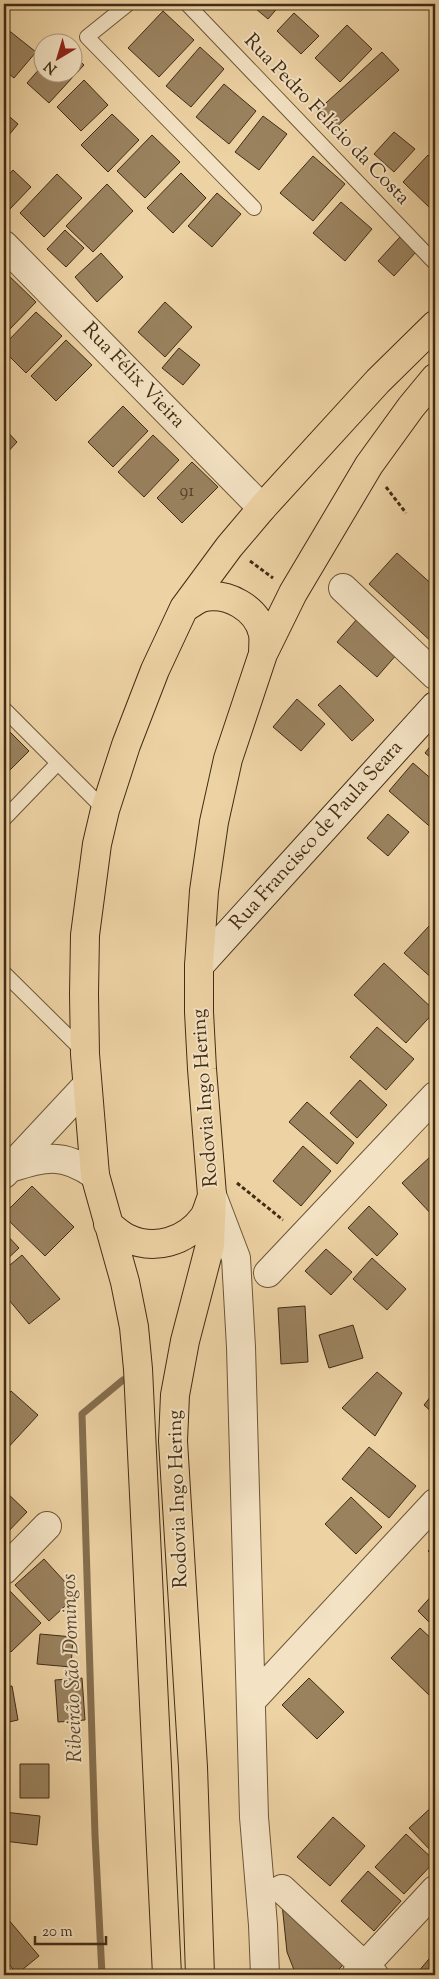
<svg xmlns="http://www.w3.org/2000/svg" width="439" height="1979" viewBox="0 0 439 1979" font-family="'Sorts Mill Goudy',serif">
  <rect width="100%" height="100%" fill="#edd2a3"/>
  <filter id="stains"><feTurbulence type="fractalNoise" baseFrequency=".004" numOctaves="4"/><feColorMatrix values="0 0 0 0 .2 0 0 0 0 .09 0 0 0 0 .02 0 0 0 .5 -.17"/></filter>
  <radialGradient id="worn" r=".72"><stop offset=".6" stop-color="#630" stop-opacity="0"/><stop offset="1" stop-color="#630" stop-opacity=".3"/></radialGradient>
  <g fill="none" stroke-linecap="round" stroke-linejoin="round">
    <!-- stream -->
    <path stroke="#856e4d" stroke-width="7" d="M102 1975 95 1835 82 1414 123 1380"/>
  </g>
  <!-- building -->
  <path fill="#9a825f" stroke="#412c15" d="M250 4H281L268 19Z
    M163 11 194 40 159 77 128 48Z
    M294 13 319 36 301 54 277 31Z
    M347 25 372 49 340 82 315 58Z
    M7 29 36 52 14 78 4 70V33Z
    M200 47 224 69 191 107 166 86Z
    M382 52 399 70 333 130 316 112Z
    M72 54 84 65 49 103 27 83 42 66V72H72Z
    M84 80 108 105 81 131 57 107Z
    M224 84 256 111 229 144 196 117Z
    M4 112 18 124 4 141Z
    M112 114 139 140 108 172 81 145Z
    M263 116 287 134 259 170 235 152Z
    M394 132 415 149 394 172 374 154Z
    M152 135 180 162 145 198 117 171Z
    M428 155 435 162V204L431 209 403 182Z
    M313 156 345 184 313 221 280 193Z
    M13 170 31 187 9 210 4 205V180Z
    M181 173 206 198 173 233 147 208Z
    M57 174 82 198 44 237 20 213Z
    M107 184 133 211 93 252 66 226Z
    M217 193 241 214 212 247 188 226Z
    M341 202 372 229 345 261 313 233Z
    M65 230 84 248 66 267 47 249Z
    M400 237 416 252 394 276 378 261Z
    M101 253 123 277 97 302 75 277Z
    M6 273 36 302 10 329 4 322V275Z
    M165 302 192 327 165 357 138 332Z
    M36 312 62 336 26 373 4 351V345Z
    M66 340 92 365 56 401 31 376Z
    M179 348 200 365 183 385 162 368Z
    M123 406 148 431 113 467 88 442Z
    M4 428 17 442 4 456Z
    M153 435 179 460 144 497 118 472Z
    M192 462 218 487 182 523 157 498Z
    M397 553 435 587V645L369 584Z
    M357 619 397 654 377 677 337 642Z
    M340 685 374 720 352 741 318 705Z
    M297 699 325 724 301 751 273 727Z
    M4 726 29 751 4 776Z
    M435 740V761L425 753Z
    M413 763 435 782V831L389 791Z
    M388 814 409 832 388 856 367 838Z
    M429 926 435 932V981L404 953Z
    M384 963 435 1011 406 1043 354 995Z
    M377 1027 414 1059 386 1090 350 1057Z
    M360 1080 387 1105 357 1138 330 1113Z
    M307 1102 354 1143 337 1164 289 1122Z
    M303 1146 331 1171 301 1206 273 1181Z
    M431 1156 435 1160V1218L402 1183Z
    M32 1186 74 1227 45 1256 4 1216V1214Z
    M369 1206 398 1234 377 1256 348 1228Z
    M4 1232 19 1248 4 1262Z
    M326 1249 352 1272 331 1295 305 1271Z
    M22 1255 60 1299 29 1324 4 1294V1270Z
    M372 1258 406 1289 387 1310 353 1279Z
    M305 1306 308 1362 281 1364 278 1308Z
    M353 1325 363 1358 329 1368 319 1335Z
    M377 1372 402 1393 375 1436 342 1408Z
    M11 1391 38 1415 4 1452V1400Z
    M435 1391V1415L424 1405Z
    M369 1447 416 1486 389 1518 342 1479Z
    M5 1491 27 1512 4 1536V1492Z
    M351 1497 382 1527 356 1554 325 1524Z
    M435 1544V1557L428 1551Z
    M44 1559 77 1595 49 1621 15 1585Z
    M6 1587 41 1623 11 1652 4 1645V1589Z
    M435 1592V1628L418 1611Z
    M420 1628 435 1642V1694L432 1698 391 1658Z
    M40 1634 73 1637 71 1667 37 1664Z
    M82 1678 85 1720 58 1722 55 1680Z
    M309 1678 344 1712 317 1739 282 1705Z
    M12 1686 18 1720 4 1723V1687Z
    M20 1764H49V1798H20Z
    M435 1804V1855L409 1828Z
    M4 1812 40 1816 37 1845 4 1841Z
    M333 1817 365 1846 330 1886 297 1857Z
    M406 1834 435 1861 404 1894 375 1867Z
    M368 1871 401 1901 374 1931 341 1901Z
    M282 1904 344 1964 333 1975H296L287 1952Z
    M8 1919 39 1956 17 1974 4 1958V1923Z
    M435 1952V1975H419L417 1973Z"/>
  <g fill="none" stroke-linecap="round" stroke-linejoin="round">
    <defs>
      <path id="lane" d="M128 4 87 37 254 208
        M187 4 435 263
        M4 709 105 810
        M4 819 58 763
        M4 973 83 1051"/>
      <path id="street" d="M4 245 262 508
        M343 588 435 675
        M10 1168C46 1157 62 1152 95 1175
        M4 1174 87 1085
        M212 1195 236 1258 241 1347 254 1817 263 1925 265 1975
        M268 1273 435 1096
        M4 1570 47 1526
        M251 1701 435 1503
        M282 1889 374 1975
        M356 1975 435 1890"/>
      <path id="secondary" d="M199 966 435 706"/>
      <path id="highway" d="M184 608C190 605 196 600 201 598 227 591 257 608 263 634 264 640 263 648 263 654
        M108 1224C114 1229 120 1235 127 1238 154 1251 186 1242 204 1217 207 1212 209 1204 211 1199
        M167 1975 138 1369 134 1327 125 1282 95 1175 85 1054 84 994 85 935 97 844 105 810 126 745 155 670 184 608 229 547 262 508 378 381 435 325
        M200 1975 193 1767 173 1441 175 1395 185 1341 210 1245 212 1195 202 1069 199 1012V966L204 891 214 822 228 759 263 654 293 593 369 465 411 407 435 378"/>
    </defs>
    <!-- lane casing -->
    <use href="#lane" stroke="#6c5638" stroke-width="16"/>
    <!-- street casing -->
    <use href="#street" stroke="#6c5638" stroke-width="30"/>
    <!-- secondary casing -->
    <use href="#secondary" stroke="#412c15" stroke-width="30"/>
    <!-- highway casing -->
    <use href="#highway" stroke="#412c15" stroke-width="30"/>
    <!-- path -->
    <path stroke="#412c15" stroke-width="3" stroke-dasharray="4 2.5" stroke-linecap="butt" d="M386 487 406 513
      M250 561 273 578
      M237 1183 283 1220"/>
    <!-- lane -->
    <use href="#lane" stroke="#f3e2c3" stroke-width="14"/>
    <!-- street -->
    <use href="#street" stroke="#f3e2c3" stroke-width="28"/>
    <!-- secondary -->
    <use href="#secondary" stroke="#f3e2c3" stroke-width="28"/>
    <!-- highway -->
    <use href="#highway" stroke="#edd2a3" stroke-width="28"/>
  </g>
  <g text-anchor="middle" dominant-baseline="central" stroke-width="4" stroke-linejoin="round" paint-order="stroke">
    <!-- number labels -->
    <g font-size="18" fill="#574228">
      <text x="187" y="492">91</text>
    </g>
    <!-- street labels -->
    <g font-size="20" fill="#412c15" stroke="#f3e2c3">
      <text transform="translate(326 120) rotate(46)">Rua Pedro Felício da Costa</text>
      <text transform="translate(133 376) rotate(46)">Rua Félix Vieira</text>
      <text transform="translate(317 836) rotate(-48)">Rua Francisco de Paula Seara</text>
      <text transform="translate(206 1098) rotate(-94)">Rodovia Ingo Hering</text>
      <text transform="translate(179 1499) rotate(-92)">Rodovia Ingo Hering</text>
    </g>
    <!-- water labels -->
    <g font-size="21" font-style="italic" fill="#5e482c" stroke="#f3e2c3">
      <text transform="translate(73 1668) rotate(-92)">Ribeirão São Domingos</text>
    </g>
  </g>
  <!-- margin -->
  <rect width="439" height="1979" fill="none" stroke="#edd2a3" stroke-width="20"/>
  <rect x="5" y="5" width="429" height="1969" fill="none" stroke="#412c15" stroke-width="2.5"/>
  <rect x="10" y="10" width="419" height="1959" fill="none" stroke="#412c15"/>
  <!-- north arrow -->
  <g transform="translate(58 58) rotate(218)"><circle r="24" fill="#f3e2c3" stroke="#ac997d"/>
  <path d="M0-4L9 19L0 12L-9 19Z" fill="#8f2418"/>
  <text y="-8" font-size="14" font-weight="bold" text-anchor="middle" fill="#412c15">N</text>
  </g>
  <!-- scale -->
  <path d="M35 1936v8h71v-8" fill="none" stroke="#412c15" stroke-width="2.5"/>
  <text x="42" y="1936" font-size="15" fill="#412c15" stroke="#f3e2c3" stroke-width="4" paint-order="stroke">20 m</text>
  <rect width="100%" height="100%" filter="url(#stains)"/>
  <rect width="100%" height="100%" fill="url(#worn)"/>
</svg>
